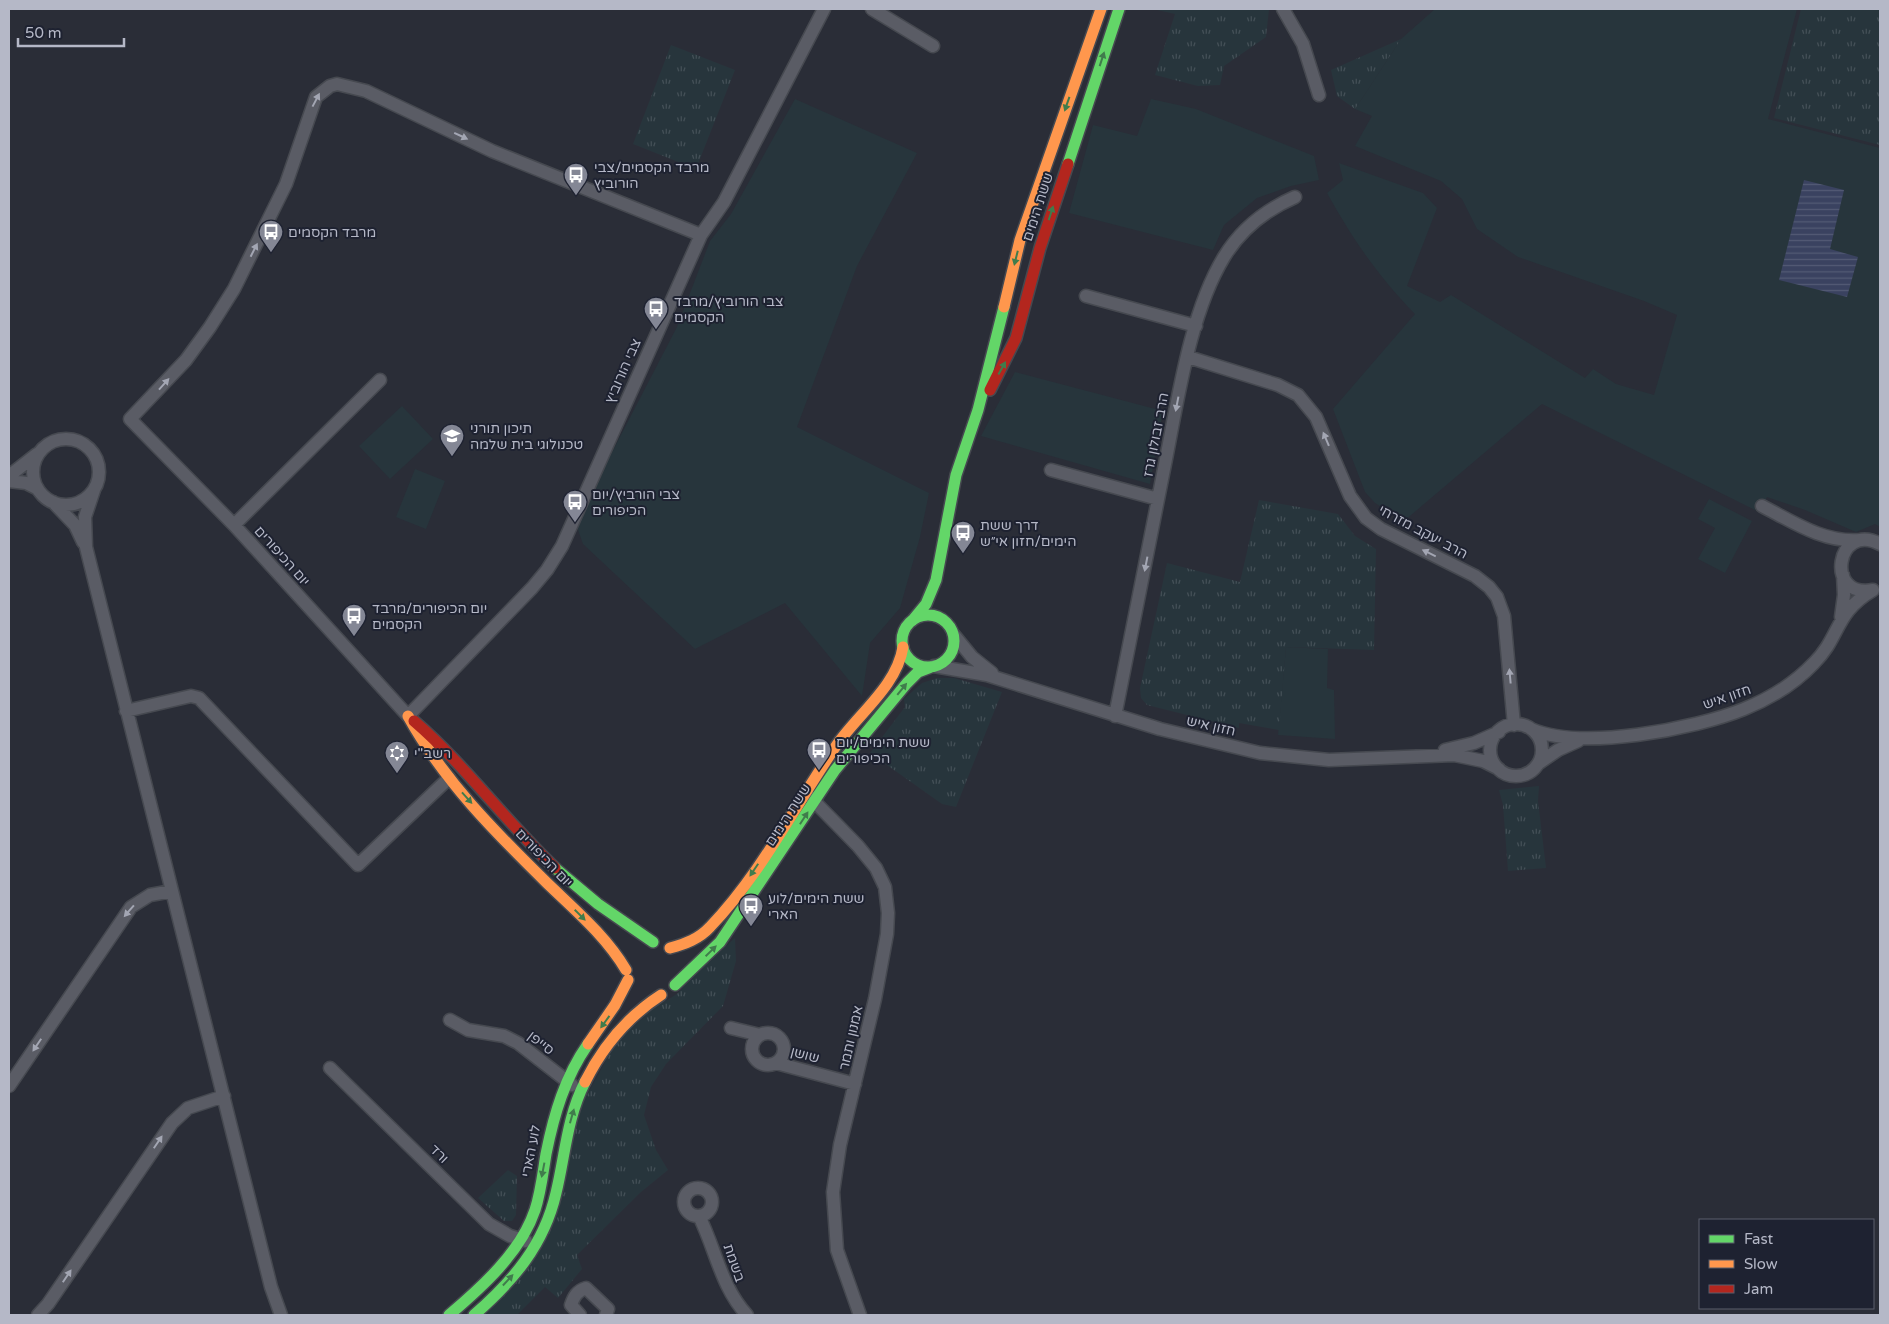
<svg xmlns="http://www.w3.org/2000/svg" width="1889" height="1324" viewBox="0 0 1889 1324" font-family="'Varela Round','Noto Sans Hebrew',sans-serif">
  <defs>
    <pattern id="park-tufts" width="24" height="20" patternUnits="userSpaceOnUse" patternTransform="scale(1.25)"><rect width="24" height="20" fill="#27353c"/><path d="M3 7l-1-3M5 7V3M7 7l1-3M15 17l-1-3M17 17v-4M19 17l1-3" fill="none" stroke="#445057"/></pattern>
    <pattern id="water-rules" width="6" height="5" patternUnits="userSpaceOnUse" patternTransform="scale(1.25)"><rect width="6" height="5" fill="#3a4260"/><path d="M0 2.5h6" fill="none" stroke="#545b75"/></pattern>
  </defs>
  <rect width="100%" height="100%" fill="#2a2d37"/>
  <!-- green -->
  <path fill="#27353c" d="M1435 9H1797L1768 119 1880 148V527L1875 524 1856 532 1805 510 1767 497 1759 512 1542 404 1404 521 1375 503 1365 492 1333 409 1415 314C1377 275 1354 241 1327 193L1343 180 1339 163 1423 193 1437 208 1407 286 1440 302 1451 295 1585 378 1593 369 1616 384 1654 395 1677 315 1644 301 1518 257 1477 229 1462 199 1441 181 1355 146 1372 116 1355 109 1401 39Z
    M795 99 917 153 857 266 797 427 929 493 920 537 900 608 870 643 862 696 785 603 695 649 583 544 577 527 583 508 677 327 710 241 731 214Z
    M1151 99 1196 109 1314 156 1319 180 1291 186 1257 198 1224 225 1213 250 1069 213 1093 125 1137 136Z
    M1015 372 1163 411 1150 484 981 436Z
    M402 406 433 439 390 479 359 446Z
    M415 469 445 481 426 529 396 517Z
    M1709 499 1752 521 1725 573 1698 559 1715 528 1698 519Z
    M1286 647 1328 649 1327 688 1334 690 1335 739 1278 735Z"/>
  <!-- park -->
  <path fill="url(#park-tufts)" d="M1153 9H1269L1266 37 1224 66 1220 85 1198 86 1155 75 1175 14Z
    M1801 9H1880V145L1774 118Z
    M1401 39 1355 109 1337 96 1331 70Z
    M671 45 735 70 696 169 633 144Z
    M1259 500 1338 514 1355 536 1376 549 1374 650 1286 647 1279 730 1239 723V728L1147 705 1141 698 1140 688 1167 563 1240 582Z
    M937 678H954L1002 692 956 807 942 804 870 753 905 707 904 699 922 683Z
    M1539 786 1538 801 1546 868 1508 871 1503 805 1499 790Z
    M735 938 736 961 723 1006 666 1064 651 1087 644 1115 656 1150 668 1170 641 1192 577 1255 582 1269 558 1298 545 1287 517 1315H480L540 1249 575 1117 616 1042 654 1008 677 994 698 971Z
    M508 1170 517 1176 516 1215 512 1221H504L478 1198Z"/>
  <!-- water -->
  <path fill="url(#water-rules)" d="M1804 180 1844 190 1830 249 1858 257 1847 297 1779 280Z"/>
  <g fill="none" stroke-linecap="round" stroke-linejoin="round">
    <defs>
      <path id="street" d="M872 9 933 46
        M1283 9 1303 44 1319 95
        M701 235 492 151 366 91 337 84 330 86 316 97 286 184 234 289 210 327 186 360 130 419 234 525 408 716 532 588 547 570 562 546 701 235 724 202 824 9
        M1086 296 1196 326
        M1188 357 1278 385 1298 395 1316 417 1350 496 1366 518 1381 529 1475 576 1489 587 1497 597 1504 616 1514 725
        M33 472a33 33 0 1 1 66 0a33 33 0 1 1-66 0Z
        M1051 470 1158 499
        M9 476 37 454
        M9 481 26 483 38 489
        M94 490 85 517 86 547 271 1287 281 1315
        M53 502 75 525 83 542
        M1762 506C1793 522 1824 543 1860 540
        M234 525 380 380
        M1873 590C1824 599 1836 521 1880 544
        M1841 617 1844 595 1843 575
        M954 635 972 657 992 673
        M934 666 987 675 1160 729 1260 753 1329 760 1454 755 1483 761 1499 769
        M126 711 191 696 199 698 358 865 449 778
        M1115 716C1132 632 1149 548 1165 464 1178 399 1190 313 1224 257 1241 229 1265 210 1295 197
        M1490 750a26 26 0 1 1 52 0a26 26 0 1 1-52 0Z
        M1531 729C1581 751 1695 729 1744 709 1769 699 1795 683 1814 663 1841 636 1834 613 1873 590
        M1445 750 1474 743 1499 732
        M1539 763 1558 750 1578 741
        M809 796 858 846 876 868 885 887 888 913 887 934 875 999 840 1145 833 1192 837 1250 860 1315
        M450 1020 468 1030 504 1036 518 1043 572 1085
        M731 1028 760 1035
        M752 1049a16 16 0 1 1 32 0a16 16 0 1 1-32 0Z
        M776 1063 855 1084
        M330 1068 489 1224 510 1236 526 1241
        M9 1086 131 907 150 895 172 891
        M684 1202a14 14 0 1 1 28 0a14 14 0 1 1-28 0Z
        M699 1216C716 1250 721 1287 747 1315
        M38 1315 48 1304 172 1123 188 1108 224 1096
        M580 1315 571 1305C574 1296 577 1291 586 1288L608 1309 606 1315"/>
      <path id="fast" d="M1068 164 1119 9
        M902 641a26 26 0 1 1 52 0a26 26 0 1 1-52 0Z
        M912 621 926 604 936 580 956 475 978 410 1004 307
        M555 868 598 904 653 942
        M675 985 720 942 835 770 907 683 918 672 931 667
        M449 1315C482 1287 521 1252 535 1210 541 1192 543 1172 546 1154 554 1114 565 1077 588 1044
        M474 1315C513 1281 544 1245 556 1193 565 1156 567 1117 585 1082"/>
      <path id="slow" d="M1004 307 1020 240 1101 9
        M408 716C444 781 494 831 547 883 575 910 606 936 626 970
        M670 948C685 944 699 939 710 927 761 874 794 807 836 746 857 715 897 686 903 647
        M588 1044 615 1005 628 980
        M585 1082C603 1046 627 1017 661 995"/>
      <path id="jam" d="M990 390 1016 338 1040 248 1068 164
        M414 721C465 765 505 821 555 868"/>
    </defs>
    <!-- street casing -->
    <use href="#street" stroke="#464950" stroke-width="15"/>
    <!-- fast casing -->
    <use href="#fast" stroke="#464950" stroke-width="14"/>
    <!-- slow casing -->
    <use href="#slow" stroke="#464950" stroke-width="14"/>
    <!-- jam casing -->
    <use href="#jam" stroke="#464950" stroke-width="14"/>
    <!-- street -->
    <use href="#street" stroke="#5a5c65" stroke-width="12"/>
    <!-- fast -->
    <use href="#fast" stroke="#63d668" stroke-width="11"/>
    <!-- slow -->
    <use href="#slow" stroke="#ff974d" stroke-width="11"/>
    <!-- jam -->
    <use href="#jam" stroke="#b3261e" stroke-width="11"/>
  </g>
  <!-- one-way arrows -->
  <defs><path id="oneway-solid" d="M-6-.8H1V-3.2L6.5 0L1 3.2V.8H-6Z" transform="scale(1.25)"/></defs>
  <g fill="#407c4c">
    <use href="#oneway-solid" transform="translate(1102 59) rotate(-72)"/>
    <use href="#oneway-solid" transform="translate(1067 104) rotate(109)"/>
    <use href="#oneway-solid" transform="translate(1051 213) rotate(-72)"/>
    <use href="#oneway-solid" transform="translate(1016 258) rotate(104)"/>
    <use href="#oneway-solid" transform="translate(1002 368) rotate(-61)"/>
    <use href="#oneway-solid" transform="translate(902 689) rotate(-51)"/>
    <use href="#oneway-solid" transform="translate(467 798) rotate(48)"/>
    <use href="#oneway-solid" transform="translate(804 818) rotate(-57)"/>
    <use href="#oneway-solid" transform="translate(754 870) rotate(124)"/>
    <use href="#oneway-solid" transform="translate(580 915) rotate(45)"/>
    <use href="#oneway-solid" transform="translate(711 951) rotate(-44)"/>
    <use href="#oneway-solid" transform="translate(605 1022) rotate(126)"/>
    <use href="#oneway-solid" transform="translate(572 1116) rotate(-74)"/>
    <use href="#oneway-solid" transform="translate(543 1170) rotate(101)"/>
    <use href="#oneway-solid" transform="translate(508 1280) rotate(-47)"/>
  </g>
  <g fill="#a3a6b3">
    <use href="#oneway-solid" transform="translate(316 100) rotate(-62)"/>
    <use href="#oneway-solid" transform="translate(461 136) rotate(25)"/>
    <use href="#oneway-solid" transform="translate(254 250) rotate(-63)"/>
    <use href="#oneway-solid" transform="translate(164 384) rotate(-48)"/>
    <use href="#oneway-solid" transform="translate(1177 404) rotate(101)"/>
    <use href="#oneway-solid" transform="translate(1326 439) rotate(-113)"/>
    <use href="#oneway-solid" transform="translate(1429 553) rotate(-154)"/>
    <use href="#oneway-solid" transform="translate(1146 564) rotate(101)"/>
    <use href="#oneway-solid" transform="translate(1510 676) rotate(-95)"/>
    <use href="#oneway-solid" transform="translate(129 911) rotate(131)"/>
    <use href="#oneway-solid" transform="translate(37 1045) rotate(124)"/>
    <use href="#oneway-solid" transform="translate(158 1142) rotate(-56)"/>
    <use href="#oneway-solid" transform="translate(67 1276) rotate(-56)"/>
  </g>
  <!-- icons -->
  <defs>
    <symbol id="bus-pin" viewBox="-11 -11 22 30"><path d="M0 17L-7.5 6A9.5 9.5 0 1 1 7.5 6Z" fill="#848795" stroke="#1e2231"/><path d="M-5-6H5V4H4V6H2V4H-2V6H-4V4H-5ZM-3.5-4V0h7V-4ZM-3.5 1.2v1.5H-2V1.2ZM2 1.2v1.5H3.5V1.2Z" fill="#fff"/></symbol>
    <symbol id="school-pin" viewBox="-11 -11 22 30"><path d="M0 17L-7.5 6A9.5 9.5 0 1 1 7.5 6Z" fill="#848795" stroke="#1e2231"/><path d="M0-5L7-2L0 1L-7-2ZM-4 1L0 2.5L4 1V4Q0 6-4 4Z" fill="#fff"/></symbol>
    <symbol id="synagogue-pin" viewBox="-11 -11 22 30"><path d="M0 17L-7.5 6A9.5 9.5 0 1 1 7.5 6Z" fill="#848795" stroke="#1e2231"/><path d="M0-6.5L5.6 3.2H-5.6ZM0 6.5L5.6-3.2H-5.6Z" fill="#fff"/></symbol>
  </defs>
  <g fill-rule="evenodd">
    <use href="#bus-pin" x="562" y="161" width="28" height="38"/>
    <use href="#bus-pin" x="257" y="218" width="28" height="38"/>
    <use href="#bus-pin" x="642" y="295" width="28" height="38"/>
    <use href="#school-pin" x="438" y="422" width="28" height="38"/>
    <use href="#bus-pin" x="561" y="488" width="28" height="38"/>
    <use href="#bus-pin" x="949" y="519" width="28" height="38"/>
    <use href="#bus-pin" x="340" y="602" width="28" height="38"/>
    <use href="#bus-pin" x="805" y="736" width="28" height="38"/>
    <use href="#synagogue-pin" x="383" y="739" width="28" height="38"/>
    <use href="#bus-pin" x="737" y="892" width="28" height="38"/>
  </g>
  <g text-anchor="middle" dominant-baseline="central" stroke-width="4" stroke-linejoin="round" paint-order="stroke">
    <!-- poi labels -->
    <g font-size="14" fill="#b5b8c7" stroke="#1e2231" text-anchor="start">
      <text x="594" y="167">מרבד הקסמים/צבי<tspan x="594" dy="16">הורוביץ</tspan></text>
      <text x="288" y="232">מרבד הקסמים</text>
      <text x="674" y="301">צבי הורוביץ/מרבד<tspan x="674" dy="16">הקסמים</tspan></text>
      <text x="470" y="428">תיכון תורני<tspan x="470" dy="16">טכנולוגי בית שלמה</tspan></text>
      <text x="592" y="494">צבי הורביץ/יום<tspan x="592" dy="16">הכיפורים</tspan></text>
      <text x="980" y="525">דרך ששת<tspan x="980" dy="16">הימים/חזון אי״ש</tspan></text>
      <text x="372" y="608">יום הכיפורים/מרבד<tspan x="372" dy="16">הקסמים</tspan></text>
      <text x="836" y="742">ששת הימים/יום<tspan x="836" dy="16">הכיפורים</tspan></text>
      <text x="414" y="753">רשב"י</text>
      <text x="768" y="898">ששת הימים/לוע<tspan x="768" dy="16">הארי</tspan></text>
    </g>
    <!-- street labels -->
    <g font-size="14" fill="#b5b8c7" stroke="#1e2231">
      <text transform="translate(1038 207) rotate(-72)">ששת הימים</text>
      <text transform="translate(623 371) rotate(-66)">צבי הורוביץ</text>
      <text transform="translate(1156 435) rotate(-79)">הרב זבולון גרז</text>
      <text transform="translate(1423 532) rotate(28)">הרב יעקב מזרחי</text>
      <text transform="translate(282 556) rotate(48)">יום הכיפורים</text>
      <text transform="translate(1727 697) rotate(-19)">חזון איש</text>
      <text transform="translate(1211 726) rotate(13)">חזון איש</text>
      <text transform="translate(788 815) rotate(-57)">ששת הימים</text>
      <text transform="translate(544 858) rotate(46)">יום הכיפורים</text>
      <text transform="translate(851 1038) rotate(-77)">אמנון ותמר</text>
      <text transform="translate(541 1043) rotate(38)">סייפן</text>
      <text transform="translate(805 1055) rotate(15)">שושן</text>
      <text transform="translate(531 1151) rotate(-79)">לוע הארי</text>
      <text transform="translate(439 1154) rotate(44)">ורד</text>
      <text transform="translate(734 1263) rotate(71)">בשמת</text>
    </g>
  </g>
  <!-- border -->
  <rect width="1889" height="1324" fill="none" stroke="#b5b8c7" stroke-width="20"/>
  <!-- legend -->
  <rect x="1699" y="1219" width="175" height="90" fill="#1e2231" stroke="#5a5e6d"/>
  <rect x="1709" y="1235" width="25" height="8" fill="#63d668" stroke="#5a5e6d"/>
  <text x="1744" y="1244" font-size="15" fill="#b5b8c7">Fast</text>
  <rect x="1709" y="1260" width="25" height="8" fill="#ff974d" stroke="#5a5e6d"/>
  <text x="1744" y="1269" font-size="15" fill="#b5b8c7">Slow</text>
  <rect x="1709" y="1285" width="25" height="8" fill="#b3261e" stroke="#5a5e6d"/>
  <text x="1744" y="1294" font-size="15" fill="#b5b8c7">Jam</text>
  <!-- scale -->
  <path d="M18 38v8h106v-8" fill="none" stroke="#b5b8c7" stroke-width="2.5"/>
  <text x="25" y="38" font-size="15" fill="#b5b8c7" stroke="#1e2231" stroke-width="4" paint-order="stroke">50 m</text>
</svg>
